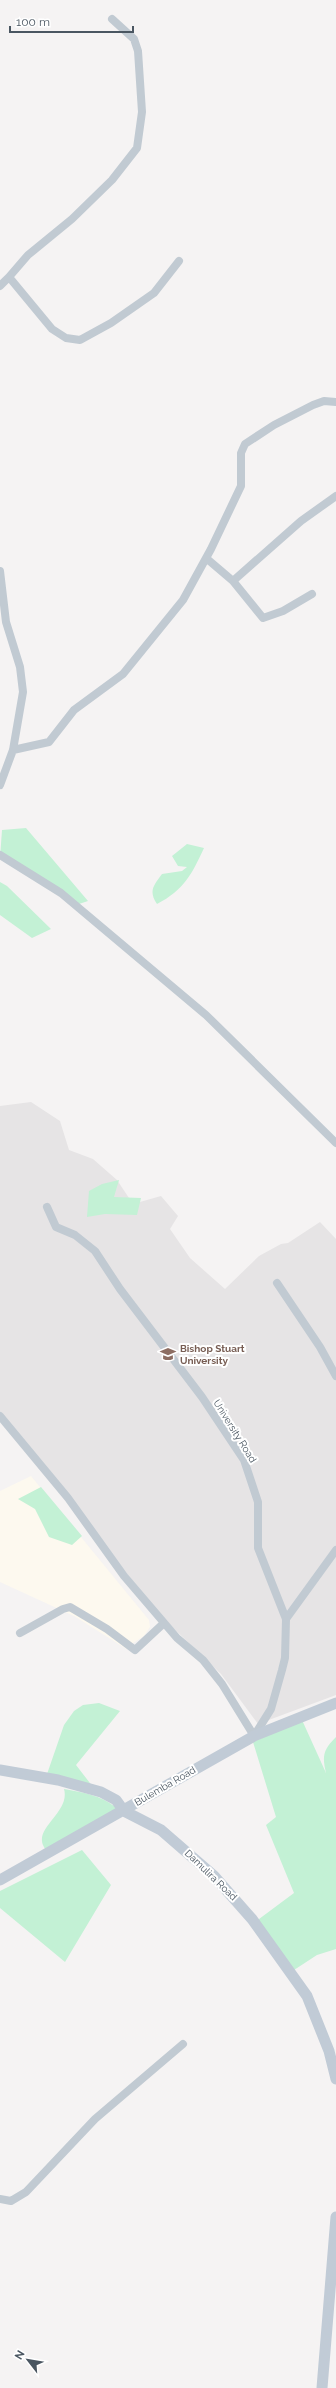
<svg xmlns="http://www.w3.org/2000/svg" width="336" height="2388" viewBox="0 0 336 2388" font-family="Raleway,sans-serif">
  <rect width="100%" height="100%" fill="#f5f3f3"/>
  <!-- commercial -->
  <path fill="#fdf9ef" d="M31 1476 149 1620 150 1627 144 1636 133 1643 128 1650 74 1616 0 1582V1491Z"/>
  <!-- education -->
  <path fill="#e6e4e5" d="M31 1102 60 1121 69 1150 93 1159 117 1180 133 1204 161 1196 178 1216 170 1229 190 1258 225 1289 259 1256 281 1244 288 1243 320 1222 336 1239V1695L258 1724 221 1674 165 1620 0 1419V1106Z"/>
  <!-- green -->
  <path fill="#c3f1d5" d="M26 828 88 901 76 905 0 858 2 830Z
    M187 844 204 848C192 874 184 890 157 904 148 891 154 885 162 874L182 871 187 867 178 866 172 856Z
    M0 882 7 886 51 929 32 938 0 915Z
    M119 1180 114 1197 141 1198 137 1215 105 1214 87 1217 89 1191 102 1184Z
    M41 1487 82 1536 72 1545 49 1537 35 1509 18 1499Z
    M99 1703 120 1711 76 1765 93 1787 46 1777 64 1725 74 1711 83 1705Z
    M302 1720 326 1773C322 1756 323 1750 336 1737V1949L317 1955 294 1970 255 1922 294 1893 266 1825 276 1817 253 1742Z
    M64 1789C86 1793 104 1796 120 1811L48 1853C46 1850 42 1845 42 1841 40 1825 70 1810 64 1789Z
    M82 1850 111 1885 65 1962 0 1908V1891Z"/>
  <g fill="none" stroke-linecap="round" stroke-linejoin="round">
    <!-- street -->
    <path stroke="#c1cad2" stroke-width="8" d="M9 277 28 255 72 219 112 180 137 148 142 112 138 51 134 39 112 19
      M0 286 9 277 52 329 66 338 80 340 111 323 154 293 179 261
      M206 558 233 581 301 521 336 496
      M0 571 6 622 20 667 23 692 13 750 0 785
      M233 581 263 618 283 611 312 594
      M13 750 49 742 74 710 123 674 183 600 211 549 241 486V453L245 444 274 425 313 405 324 401 336 402
      M0 855 61 893 206 1015 336 1143
      M277 1283 320 1347 336 1376
      M0 1416 68 1498 124 1576 177 1638 203 1660 222 1684 254 1736 271 1709 282 1670 285 1658 286 1619 258 1548V1502L244 1460 202 1397 120 1289 95 1251 75 1235 56 1227 47 1207
      M286 1619 336 1550
      M20 1633 63 1609 70 1607 107 1629 135 1650 164 1623
      M0 2199 11 2201 26 2192 95 2119 183 2044"/>
    <!-- secondary -->
    <path stroke="#c1cbd6" stroke-width="11" d="M0 1770 58 1780 101 1792 116 1800 124 1811 161 1830 214 1876 252 1919 307 1996 329 2051 336 2079
      M0 1880 254 1736 336 1703
      M322 2388 336 2217"/>
  </g>
  <!-- icons -->
  <defs>
    <symbol id="university-bare" viewBox="-9 -9 18 18"><path d="M0-5L7-2L0 1L-7-2ZM-4 1L0 2.5L4 1V4Q0 6-4 4Z" fill="#8d6e63" stroke="#fff" stroke-width="2.5" paint-order="stroke"/></symbol>
  </defs>
  <g fill-rule="evenodd">
    <use href="#university-bare" x="157" y="1343" width="22" height="22"/>
  </g>
  <g text-anchor="middle" dominant-baseline="central" stroke-width="4" stroke-linejoin="round" paint-order="stroke">
    <!-- education labels -->
    <g font-size="10" font-weight="bold" fill="#785e54" stroke="#fff" text-anchor="start">
      <text x="180" y="1348">Bishop Stuart<tspan x="180" dy="12">University</tspan></text>
    </g>
    <!-- street labels -->
    <g font-size="10" fill="#4a5661" stroke="#fff">
      <text transform="translate(235 1431) rotate(58)">University Road</text>
      <text transform="translate(165 1786) rotate(-30)">Bulemba Road</text>
      <text transform="translate(211 1875) rotate(44)">Damulira Road</text>
    </g>
  </g>
  <!-- north arrow -->
  <g transform="translate(28 2360) rotate(301)" stroke="#ffffff" stroke-width="3" paint-order="stroke">
  <path d="M0-3L7 15L0 10L-7 15Z" fill="#4a5661"/>
  <text y="-6" font-size="11" font-weight="bold" text-anchor="middle" fill="#4a5661">N</text>
  </g>
  <!-- scale -->
  <path d="M10 26v6h123v-6" fill="none" stroke="#4a5661" stroke-width="2"/>
  <text x="16" y="26" font-size="12" fill="#4a5661" stroke="#ffffff" stroke-width="3" paint-order="stroke">100 m</text>
</svg>
